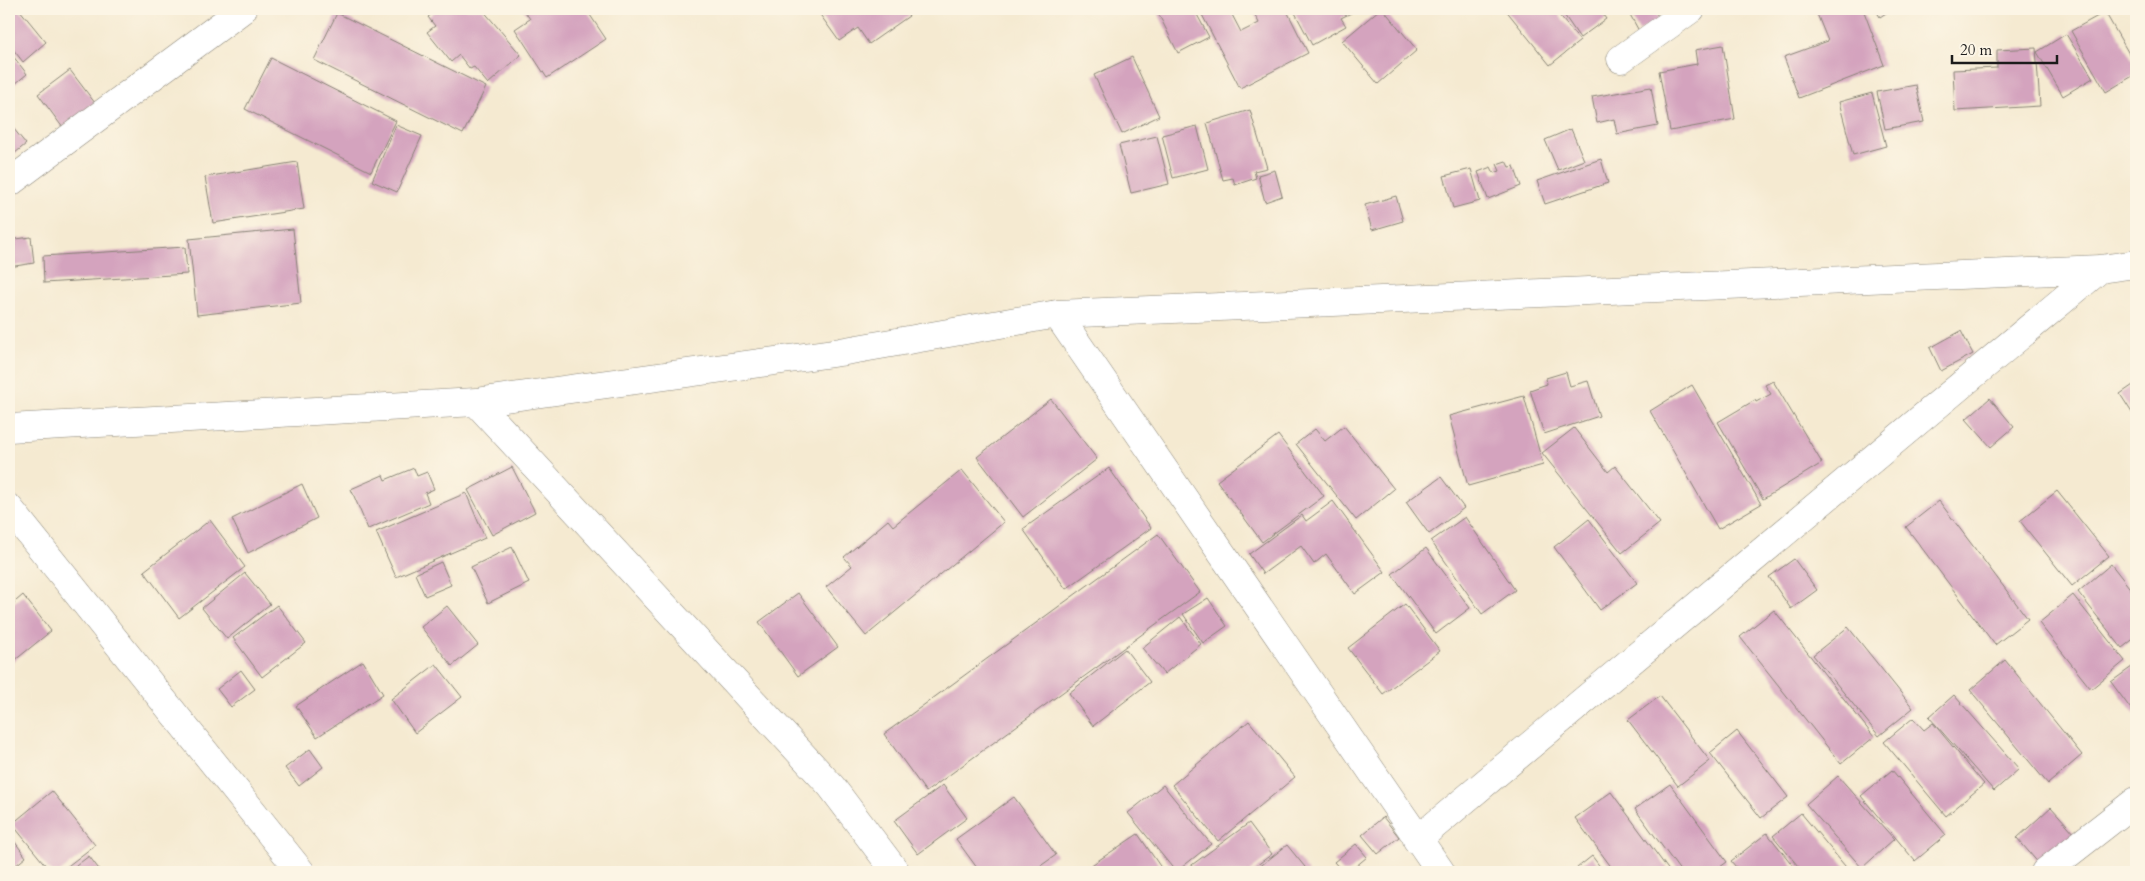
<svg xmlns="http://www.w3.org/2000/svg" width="2145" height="881" viewBox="0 0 2145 881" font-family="Cardo,serif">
  <rect width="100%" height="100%" fill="#fcf5e5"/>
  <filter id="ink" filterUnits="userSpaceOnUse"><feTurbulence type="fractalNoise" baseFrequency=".02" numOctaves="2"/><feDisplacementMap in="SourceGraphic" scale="10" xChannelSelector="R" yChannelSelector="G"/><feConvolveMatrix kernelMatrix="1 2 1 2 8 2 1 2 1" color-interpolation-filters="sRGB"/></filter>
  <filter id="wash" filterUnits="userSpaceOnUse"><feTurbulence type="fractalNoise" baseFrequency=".0096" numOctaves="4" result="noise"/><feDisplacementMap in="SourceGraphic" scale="20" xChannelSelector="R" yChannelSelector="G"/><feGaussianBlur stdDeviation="1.12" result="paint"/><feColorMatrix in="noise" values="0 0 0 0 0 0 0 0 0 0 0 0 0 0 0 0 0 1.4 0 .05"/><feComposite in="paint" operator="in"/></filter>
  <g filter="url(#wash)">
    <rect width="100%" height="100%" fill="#f5ead1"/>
    <g id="blocks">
      <!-- building -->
      <path fill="#d4a3be" d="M9 9H19L46 42 23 62 9 44Z
        M438 9H482L521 55 488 84 474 67 470 69 459 55 451 62 427 32 435 26 428 17Z
        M523 9H586L606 39 547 78 515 29 530 19Z
        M816 9H904L909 16 869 44 858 28 839 41Z
        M1156 9H1194L1209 37 1178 53Z
        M1199 9H1229L1241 32 1259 23 1252 9H1286L1308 53 1240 88Z
        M1293 9H1359L1341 18 1346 26 1312 45Z
        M1380 9H1383L1417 50 1378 84 1342 41Z
        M1505 9H1554L1580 41 1550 65Z
        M1560 9H1599L1606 19 1580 38Z
        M1627 9H1654L1660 20 1639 31Z
        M1815 9H1863L1884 65 1799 98 1784 57 1828 41Z
        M1875 9H1892L1880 17Z
        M2105 12 2136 66V74L2106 92 2071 31Z
        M337 13 486 87 463 134 314 60Z
        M2066 34 2093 78 2063 96 2037 52Z
        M1723 45 1735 119 1670 131 1659 71 1697 64 1695 50Z
        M2036 48 2040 106 1955 111 1953 70 1997 68V50Z
        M9 51 27 74 9 89Z
        M1132 57 1159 116 1122 134 1094 75Z
        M271 58 396 121 371 172 245 109Z
        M70 70 95 103 63 128 38 94Z
        M1916 85 1924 122 1885 129 1877 92Z
        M1651 87 1658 126 1617 134 1614 119 1597 123 1592 97Z
        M1872 93 1886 146 1853 155 1839 102Z
        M1250 110 1267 168 1254 171 1256 178 1235 185 1233 178 1223 180 1207 123Z
        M9 123 26 144 9 158Z
        M396 125 422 136 397 192 372 181Z
        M1197 126 1208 169 1173 178 1162 135Z
        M1571 129 1584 160 1558 170 1545 140Z
        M1157 136 1169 184 1131 193 1119 145Z
        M1601 159 1608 183 1545 204 1537 181Z
        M1506 161 1509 167 1514 166 1521 186 1488 199 1478 172 1491 167 1494 173 1500 171 1497 164Z
        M297 162 304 209 213 223 205 177Z
        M1471 169 1480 201 1453 208 1444 176Z
        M1275 170 1282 196 1265 202 1258 175Z
        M1396 196 1403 221 1372 230 1365 205Z
        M293 229 301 303 197 315 189 239Z
        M31 237 34 263 9 267V240Z
        M185 247 187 274 44 283 43 256Z
        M1961 331 1973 354 1941 371 1930 348Z
        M1566 372 1570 386 1588 381 1599 416 1544 434 1530 390 1547 384 1546 378Z
        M1773 381 1822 463 1763 499 1718 422 1755 400 1756 402 1771 394 1765 385Z
        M2136 383V419L2120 394Z
        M1692 385 1761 504 1718 529 1650 411Z
        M1524 396 1543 465 1468 486 1449 416Z
        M1990 398 2014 427 1991 447 1966 419Z
        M1051 399 1097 459 1023 517 977 457Z
        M1344 426 1394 489 1356 520 1296 444 1315 429 1325 441Z
        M1574 428 1608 472 1615 466 1660 523 1622 553 1542 453Z
        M1278 435 1324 496 1262 542 1217 481Z
        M512 467 535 512 492 535 468 490Z
        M414 468 417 476 427 472 434 489 425 493 429 503 368 529 351 489 383 475 385 480Z
        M1109 468 1151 528 1066 589 1023 529Z
        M962 470 1004 522 866 636 826 587 852 566 844 557 888 520 893 526Z
        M1441 477 1464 508 1429 534 1406 502Z
        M302 484 317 518 248 553 232 519Z
        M2057 491 2109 556 2072 586 2020 521Z
        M466 493 485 538 396 577 376 532Z
        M1333 501 1385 572 1355 594 1326 554 1314 564 1301 546 1263 574 1249 554 1302 515 1306 521Z
        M1939 501 2028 619 1995 645 1906 527Z
        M1465 517 1515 590 1482 614 1431 541Z
        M1589 519 1637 583 1600 610 1554 547Z
        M210 520 245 567 179 618 144 571Z
        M1158 534 1200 592 926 792 884 734Z
        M512 547 529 583 488 603 471 567Z
        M1426 548 1470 608 1436 634 1392 574Z
        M1794 559 1817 590 1791 609 1769 577Z
        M441 562 451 585 425 596 415 574Z
        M2111 564 2136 596V637L2122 648 2078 592Z
        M245 573 270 604 227 639 202 608Z
        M798 593 838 647 798 676 759 622Z
        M23 595 51 631 9 665V607Z
        M2073 595 2125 661 2091 689 2039 623Z
        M1208 598 1227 626 1203 643 1183 614Z
        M1405 604 1440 651 1383 694 1348 648Z
        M277 605 306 643 262 677 233 638Z
        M447 606 478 645 452 666 421 627Z
        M1774 610 1874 737 1841 764 1740 637Z
        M1180 617 1201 644 1164 674 1142 648Z
        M1848 627 1913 708 1879 736 1813 655Z
        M1125 649 1150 682 1093 726 1069 693Z
        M2005 660 2082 755 2048 784 1970 690Z
        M363 661 383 694 317 737 296 706Z
        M436 664 462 697 415 733 391 699Z
        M2136 664V716L2111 682Z
        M241 670 255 689 231 707 217 689Z
        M1954 695 2019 769 1994 791 1929 717Z
        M1660 696 1710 761 1678 786 1628 720Z
        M1913 718 1924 730 1933 723 1984 784 1946 816 1884 742Z
        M1249 721 1295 777 1218 841 1172 785Z
        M1737 731 1788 797 1761 818 1710 753Z
        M310 749 323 767 299 786 285 768Z
        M1892 770 1946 835 1915 861 1861 796Z
        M1838 776 1894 839 1862 868 1806 804Z
        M1670 784 1727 862 1713 872H1681L1635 809Z
        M943 785 967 818 918 854 894 821Z
        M1163 785 1211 844 1176 872 1128 813Z
        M52 791 95 845 60 872H51L12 824Z
        M1611 792 1670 872H1615L1575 818Z
        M1014 797 1056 855 1032 872H980L956 839Z
        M2051 807 2075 834 2040 865 2017 838Z
        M1801 813 1850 872H1803L1773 836Z
        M1383 817 1399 837 1378 854 1362 835Z
        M1249 823 1272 854 1248 872H1192L1189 867Z
        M1767 833 1798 872H1740L1731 861Z
        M9 834 26 857 9 871Z
        M1138 834 1164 872H1081Z
        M1356 844 1367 857 1349 872H1343L1334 862Z
        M1287 845 1309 872H1253Z
        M89 856 101 872H68Z
        M1592 856 1604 872H1572Z"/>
    </g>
  </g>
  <g filter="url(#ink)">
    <use href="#blocks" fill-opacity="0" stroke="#888376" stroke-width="1"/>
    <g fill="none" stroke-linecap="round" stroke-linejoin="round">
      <defs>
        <path id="minor" d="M1621 59 1691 9
          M9 183 243 9
          M1057 314 1441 872
          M476 402 840 352 1057 314 2100 269 2136 264
          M9 428 476 402 831 786 896 872
          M9 508 301 872
          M1417 840 2100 269
          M2045 872 2136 801"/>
      </defs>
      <!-- minor casing -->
      <use href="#minor" stroke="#888376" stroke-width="29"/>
      <!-- minor -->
      <use href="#minor" stroke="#fff" stroke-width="28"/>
    </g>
  </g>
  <!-- margin -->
  <rect width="2145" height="881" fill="none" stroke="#fcf5e5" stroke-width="30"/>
  <!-- scale -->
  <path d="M1952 55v8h105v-8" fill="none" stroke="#1c1c1c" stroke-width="2.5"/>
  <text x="1960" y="55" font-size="15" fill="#1c1c1c" stroke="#fcf5e5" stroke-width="4" paint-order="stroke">20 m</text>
</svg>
